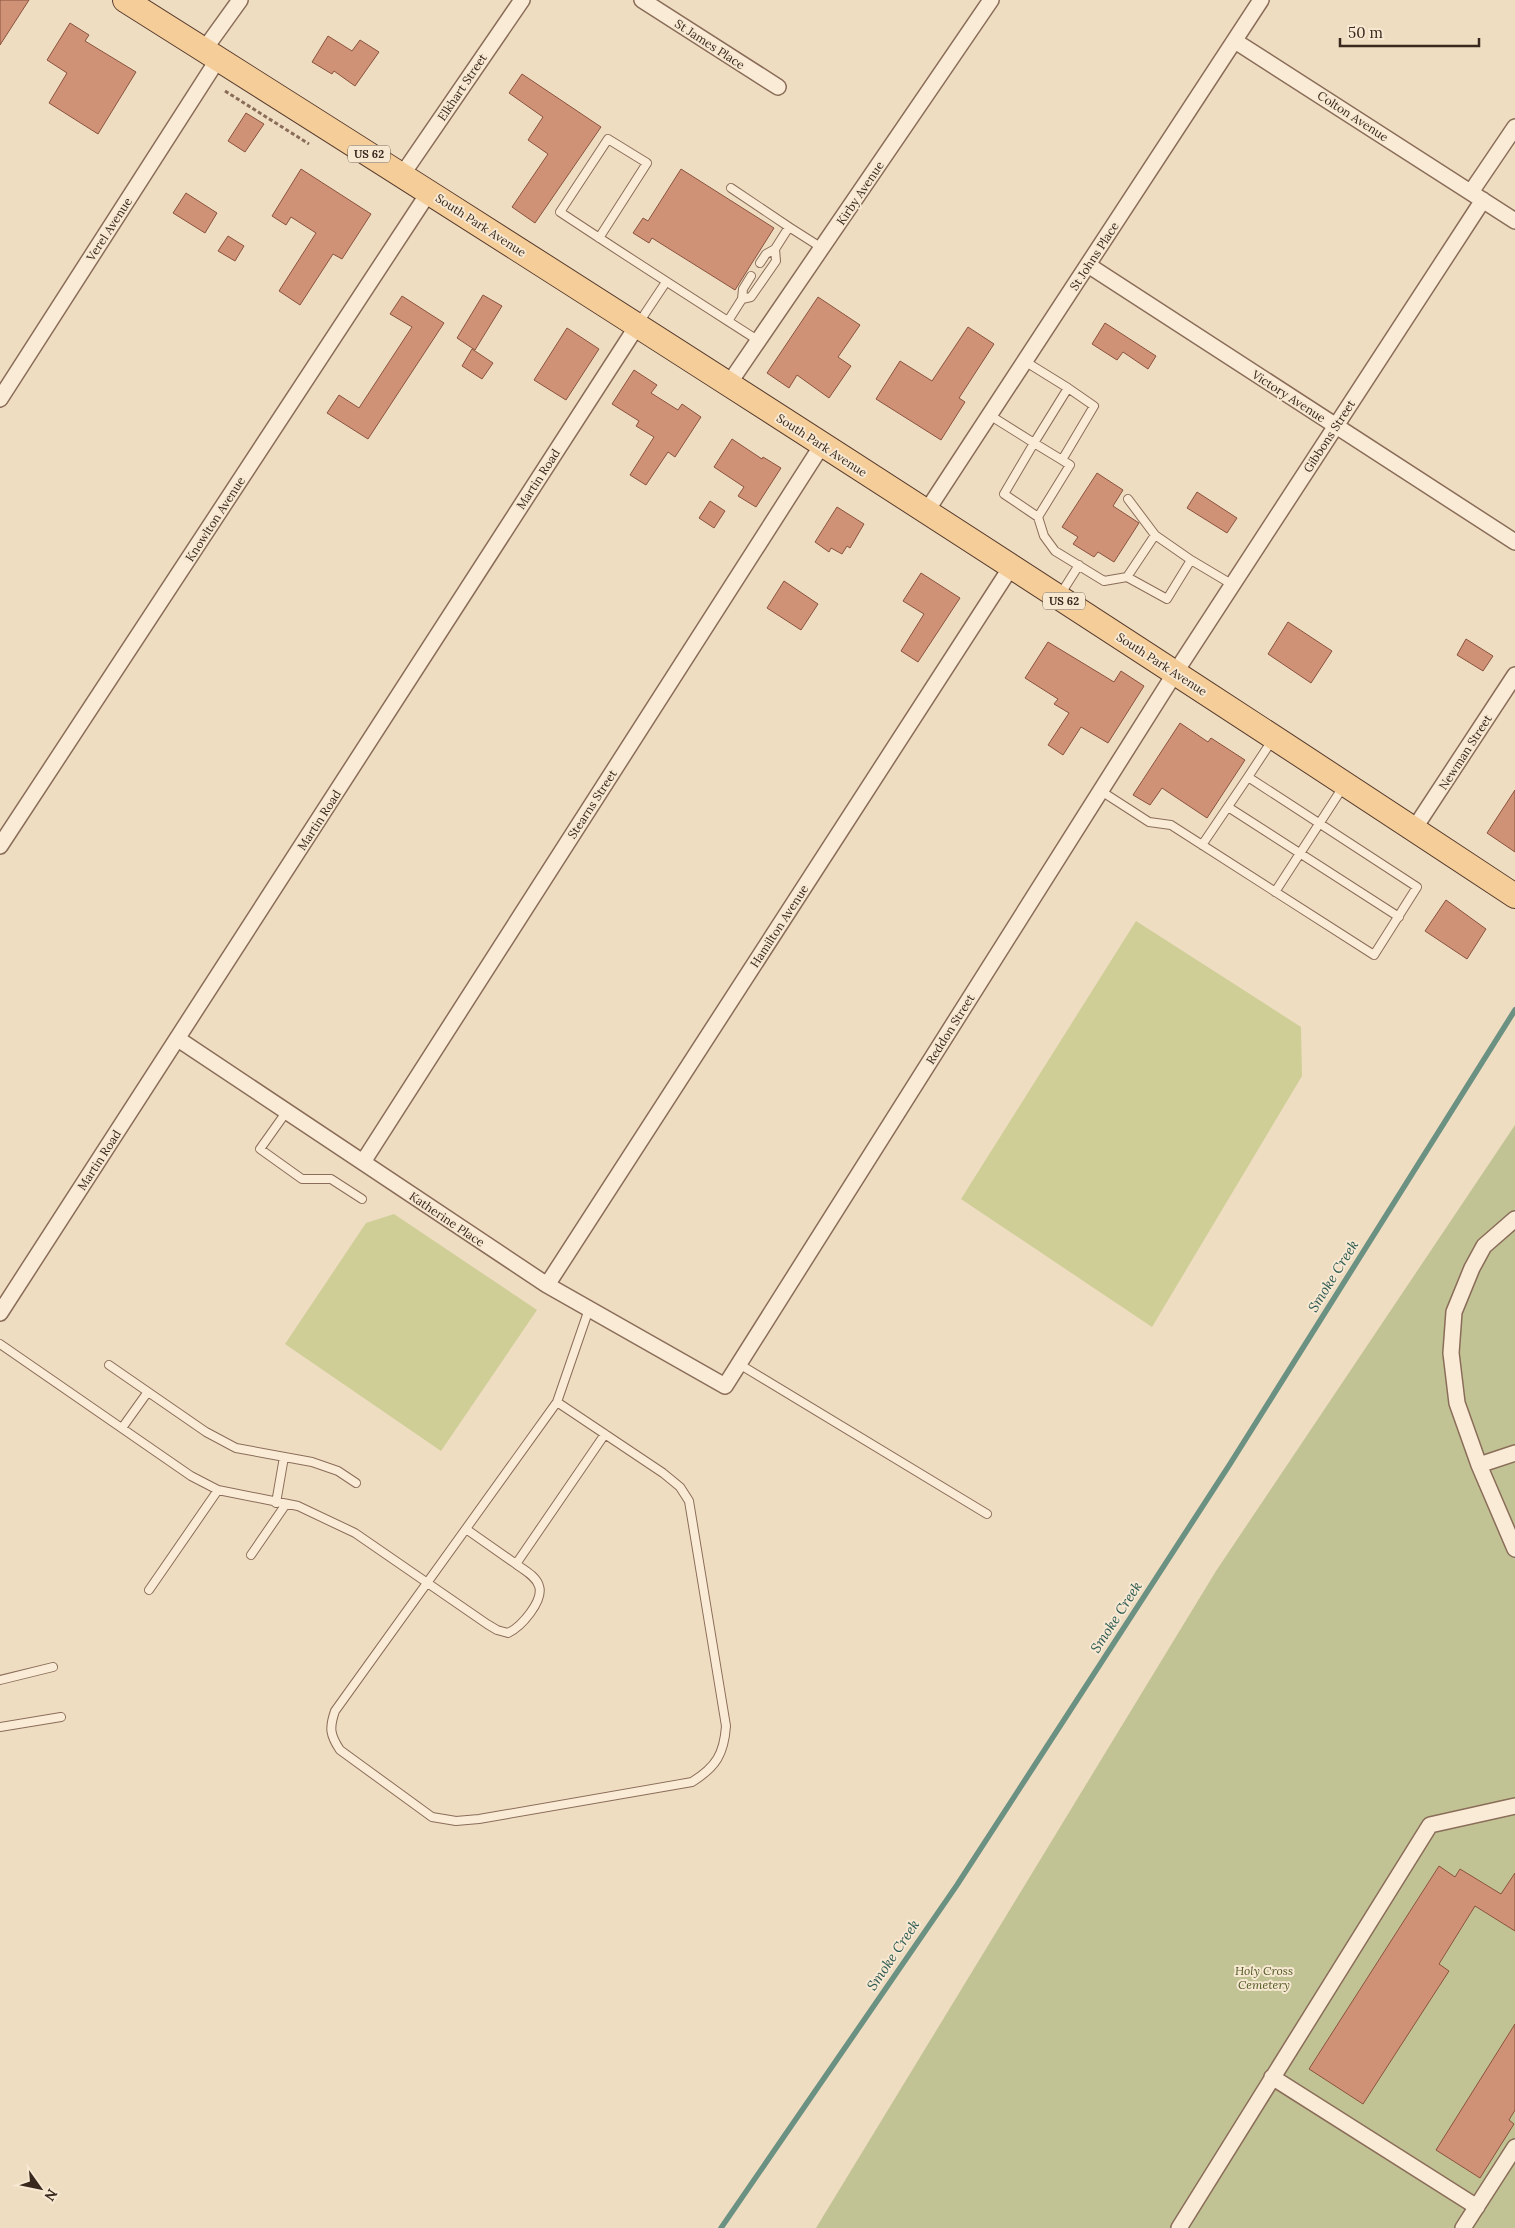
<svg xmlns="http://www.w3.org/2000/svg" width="1515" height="2228" viewBox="0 0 1515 2228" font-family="Lora,serif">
  <rect width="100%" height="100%" fill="#efddc2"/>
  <!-- green -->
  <path fill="#cece96" d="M1136 921 1301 1027 1302 1076 1152 1327 961 1199Z
    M394 1214 537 1310 441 1451 285 1344 366 1223Z"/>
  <!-- cemetery -->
  <path fill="#c2c395" d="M1515 1125V2228H816L1216 1571Z"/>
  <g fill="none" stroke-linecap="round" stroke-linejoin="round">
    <!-- stream -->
    <path stroke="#6b9183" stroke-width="5.5" d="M721 2228 957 1885 1230 1464 1515 1010"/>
  </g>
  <!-- building -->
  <path fill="#cf9277" stroke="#8a533e" d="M0 0H29L0 45Z
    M70 23 89 35 85 41 136 72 98 134 49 103 67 73 47 60Z
    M328 36 352 51 360 40 379 52 355 86 334 71 332 74 312 62Z
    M522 74 601 127 535 223 512 207 548 154 528 140 543 117 509 93Z
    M246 113 264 124 245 152 228 141Z
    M301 169 371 214 342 259 333 254 300 305 279 291 316 233 291 217 286 225 272 216Z
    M681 169 774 228 735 290 652 238 649 243 633 233 643 218 648 221Z
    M186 193 217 213 205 233 173 213Z
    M228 236 244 246 235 261 218 251Z
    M483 295 502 306 475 350 457 338Z
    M402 296 444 323 368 439 327 413 339 395 359 408 412 327 390 314Z
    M818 297 860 325 838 357 851 366 829 398 797 375 789 388 767 373Z
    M1105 323 1156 356 1148 369 1123 352 1117 360 1092 344Z
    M968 327 994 344 959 398 965 402 941 440 876 399 900 361 932 381Z
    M567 328 599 349 566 400 534 380Z
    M472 349 493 363 482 379 462 366Z
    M634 370 657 385 651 393 678 410 682 404 701 417 675 457 668 452 646 485 630 475 654 437 636 426 639 421 612 404Z
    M732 439 762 459 763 457 781 468 756 507 738 496 744 487 714 467Z
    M1097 473 1123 490 1113 506 1139 523 1114 562 1098 552 1094 557 1073 544 1078 537 1062 527Z
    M1197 492 1237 518 1227 533 1187 508Z
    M710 501 725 511 714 528 699 518Z
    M837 507 864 524 850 548 847 546 842 554 831 548 829 552 815 542Z
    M921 573 960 598 918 662 901 651 924 614 903 601Z
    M784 581 818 604 801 630 767 608Z
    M1288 622 1332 651 1311 683 1268 654Z
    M1466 639 1493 656 1483 671 1457 655Z
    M1048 642 1114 682 1121 671 1144 686 1108 743 1081 727 1063 755 1048 745 1069 713 1054 704 1058 699 1025 678Z
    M1180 723 1208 742 1211 738 1245 760 1207 818 1162 788 1150 805 1133 795Z
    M1515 790V852L1487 833Z
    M1446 900 1486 929 1467 959 1425 931Z
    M1439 1866 1455 1877 1460 1869 1501 1894 1515 1873V1931L1475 1906 1439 1964 1449 1971 1363 2104 1309 2069Z
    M1515 2024V2110L1509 2120 1514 2124 1480 2178 1436 2150Z"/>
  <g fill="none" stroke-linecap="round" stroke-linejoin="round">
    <defs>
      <path id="service" d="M731 188 789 227
        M599 238 647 163 608 139 560 212C626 256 692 298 759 341
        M760 263 766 254 775 249 789 227 822 248
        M742 299 751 297 776 261 775 249
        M728 321 742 299 743 289 751 276
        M638 324 666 282
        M1026 362 1068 388
        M991 416 1034 443 1068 388 1094 406 1062 460 1070 465 1038 517 1004 494 1034 443 1062 460
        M1038 517 1044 536 1055 551 1104 581 1127 577 1167 599 1191 560 1155 535 1128 499
        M1191 560 1233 585
        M1127 577 1155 535
        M1060 595 1079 565
        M1248 777 1273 739
        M1101 791 1149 822 1171 825 1374 955 1417 887 1248 777 1202 845
        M1228 807 1399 917
        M1275 892 1343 787
        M287 1111 260 1149 302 1179H331L362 1199
        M0 1344 191 1476 218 1490 298 1506 355 1533 487 1624 497 1630 508 1633C521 1627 544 1601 539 1586 536 1576 524 1570 516 1564
        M739 1364 987 1514
        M109 1365 206 1432 236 1448 312 1462 338 1471 356 1483
        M557 1402 663 1473 680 1487 689 1501 726 1726C724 1754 716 1767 692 1782L479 1819 456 1821 432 1817 340 1750C330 1735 329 1728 335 1711L557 1402 589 1309
        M122 1428 147 1393
        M276 1503 284 1457
        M466 1529 516 1564 605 1434
        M251 1555 286 1504
        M149 1590 218 1490
        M0 1680 53 1667
        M0 1727 61 1717"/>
      <path id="minor" d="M642 0 778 87
        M1235 41 1515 221
        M204 50 240 0
        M402 175 522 0
        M1471 192 1515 127
        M1088 265 1515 542
        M728 385 991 0
        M0 399 218 59
        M926 512 1261 0
        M1414 829 1515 675
        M0 846 429 192
        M178 1039 547 1285 725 1386 1175 673 1483 200
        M363 1162 822 445
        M547 1285 1011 567
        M0 1313 637 326
        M1515 1453 1479 1465 1515 1549
        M1479 1465 1457 1403 1451 1353 1454 1312 1472 1268 1484 1246 1515 1219
        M1272 2077 1477 2207
        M1179 2228 1430 1825 1515 1806
        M1463 2228 1515 2147"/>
      <path id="primary" d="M125 0C591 294 1055 592 1515 896"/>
    </defs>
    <!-- service casing -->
    <use href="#service" stroke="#8a6d59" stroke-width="10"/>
    <!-- minor casing -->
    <use href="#minor" stroke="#8a6d59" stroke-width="18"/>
    <!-- primary casing -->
    <use href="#primary" stroke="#583c2d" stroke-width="26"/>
    <!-- path -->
    <path stroke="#8a6d59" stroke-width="3" stroke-dasharray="4 2.5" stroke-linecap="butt" d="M225 91 309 144"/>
    <!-- service -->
    <use href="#service" stroke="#faebd6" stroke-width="8"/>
    <!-- minor -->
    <use href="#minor" stroke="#faebd6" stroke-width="15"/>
    <!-- primary -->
    <use href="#primary" stroke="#f4cd99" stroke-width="24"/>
  </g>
  <g text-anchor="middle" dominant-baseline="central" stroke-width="4" stroke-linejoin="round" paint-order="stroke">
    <!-- shield labels -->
    <g fill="#f7e8d2" stroke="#726253" stroke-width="1">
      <rect x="348" y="145.5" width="42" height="17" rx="4"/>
      <rect x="1043" y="592.5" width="42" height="17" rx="4"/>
    </g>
    <g font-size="11" font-weight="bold" fill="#39281d">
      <text x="369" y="154">US 62</text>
      <text x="1064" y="601">US 62</text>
    </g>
    <!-- street labels -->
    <g font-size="12" fill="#39281d" stroke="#f7e8d2">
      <text transform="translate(710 44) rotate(33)">St James Place</text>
      <text transform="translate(462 87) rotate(-56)">Elkhart Street</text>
      <text transform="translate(1353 116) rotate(33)">Colton Avenue</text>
      <text transform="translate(860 193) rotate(-56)">Kirby Avenue</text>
      <text transform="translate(481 225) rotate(33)">South Park Avenue</text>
      <text transform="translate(109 229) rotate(-57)">Verel Avenue</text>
      <text transform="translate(1094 256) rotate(-57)">St Johns Place</text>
      <text transform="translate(1289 396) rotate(33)">Victory Avenue</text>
      <text transform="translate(1329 436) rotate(-57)">Gibbons Street</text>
      <text transform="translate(822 445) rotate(33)">South Park Avenue</text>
      <text transform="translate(538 479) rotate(-57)">Martin Road</text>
      <text transform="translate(215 519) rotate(-57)">Knowlton Avenue</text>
      <text transform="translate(1162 664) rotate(33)">South Park Avenue</text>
      <text transform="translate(1465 752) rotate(-57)">Newman Street</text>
      <text transform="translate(592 804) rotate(-57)">Stearns Street</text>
      <text transform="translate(319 820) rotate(-57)">Martin Road</text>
      <text transform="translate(779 926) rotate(-57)">Hamilton Avenue</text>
      <text transform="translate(950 1029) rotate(-58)">Reddon Street</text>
      <text transform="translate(99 1160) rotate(-57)">Martin Road</text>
      <text transform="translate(447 1219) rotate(34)">Katherine Place</text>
    </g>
    <!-- park labels -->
    <g font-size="12" font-style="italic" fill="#4f5723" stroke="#f7e8d2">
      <text x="1264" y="1970">Holy Cross<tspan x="1264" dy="14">Cemetery</tspan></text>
    </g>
    <!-- water labels -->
    <g font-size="14" font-style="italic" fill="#2c5a52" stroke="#f7e8d2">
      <text transform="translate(1333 1276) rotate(-58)">Smoke Creek</text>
      <text transform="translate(1116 1617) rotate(-57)">Smoke Creek</text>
      <text transform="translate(893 1955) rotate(-56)">Smoke Creek</text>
    </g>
  </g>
  <!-- north arrow -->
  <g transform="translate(40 2188) rotate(123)" stroke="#f7e8d2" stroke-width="4" paint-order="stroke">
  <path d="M0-4L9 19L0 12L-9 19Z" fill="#39281d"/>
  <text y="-8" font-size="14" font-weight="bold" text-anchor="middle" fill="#39281d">N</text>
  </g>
  <!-- scale -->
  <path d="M1340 38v8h139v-8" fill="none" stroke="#39281d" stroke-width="2.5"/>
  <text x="1348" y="38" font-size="15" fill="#39281d" stroke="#f7e8d2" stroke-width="4" paint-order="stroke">50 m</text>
</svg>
